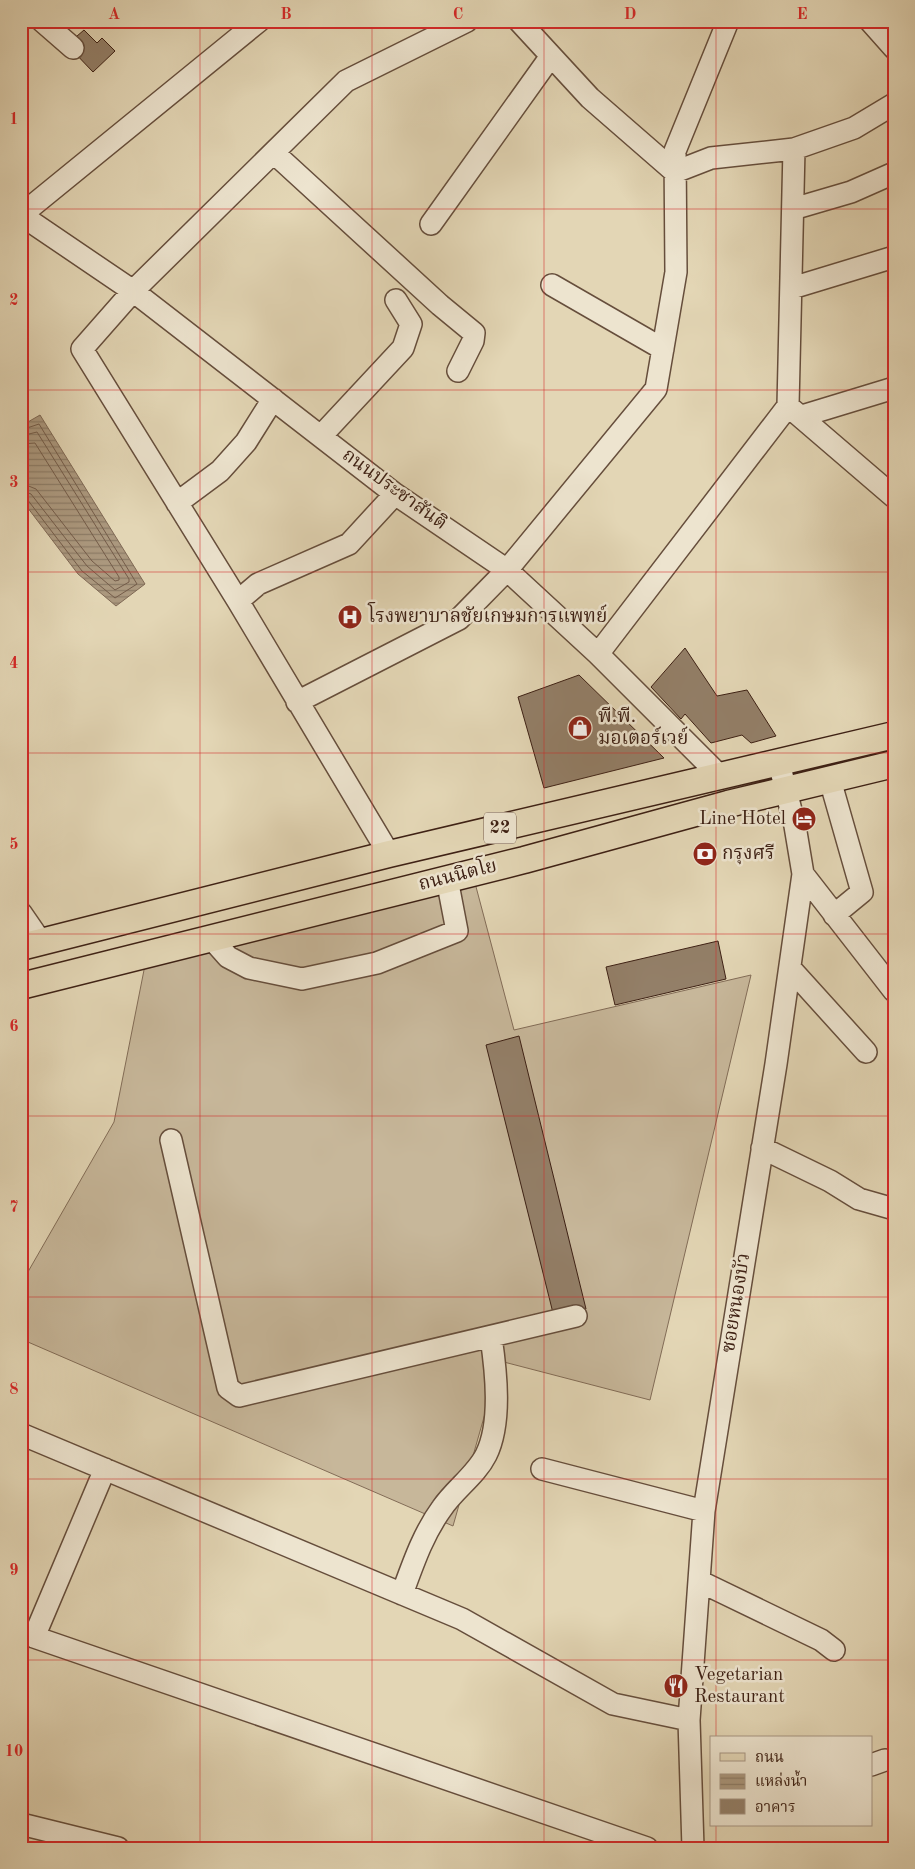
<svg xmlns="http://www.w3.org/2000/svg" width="915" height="1869" viewBox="0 0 915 1869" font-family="'Old Standard TT','Noto Serif Thai',serif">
  <defs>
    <pattern id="water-rules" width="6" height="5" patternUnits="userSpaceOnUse" patternTransform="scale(1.25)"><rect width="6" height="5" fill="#ab987e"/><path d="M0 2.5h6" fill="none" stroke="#8c7c66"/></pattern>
  </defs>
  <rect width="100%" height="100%" fill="#e3d6b5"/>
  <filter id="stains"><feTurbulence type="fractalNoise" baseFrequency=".004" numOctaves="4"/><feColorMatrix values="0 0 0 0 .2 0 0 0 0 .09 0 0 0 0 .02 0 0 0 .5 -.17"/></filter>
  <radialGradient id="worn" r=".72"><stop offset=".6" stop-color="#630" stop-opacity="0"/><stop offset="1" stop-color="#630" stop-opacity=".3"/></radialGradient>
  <!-- pitch -->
  <path fill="#c7b79a" stroke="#826c57" d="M475 883 514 1030 751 975 650 1400 500 1361 453 1526 21 1339V1284L114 1122 145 965Z"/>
  <!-- water -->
  <path fill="url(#water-rules)" stroke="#7f6854" d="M40 415 145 584 116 606 78 574 21 499V426Z"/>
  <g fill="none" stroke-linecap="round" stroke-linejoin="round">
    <!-- shore -->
    <path stroke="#745c49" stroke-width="1" d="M21 430 39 424 137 584 115 598 82 571 27 499 21 497
      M21 436 37 432 129 579V582L115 590 87 566 31 494 21 490
      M21 444 35 443 119 577V580L115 581 92 561 36 489 21 483"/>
  </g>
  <!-- building -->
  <path fill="#937f68" stroke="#3d2014" d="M84 30 97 43 102 38 115 51 93 72 72 50 69 43Z
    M685 648 717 696 747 690 776 736 751 743 742 735 711 743 685 714 681 719 651 687Z
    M579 675 664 758 544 788 518 697Z
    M718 941 726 979 615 1005 606 967Z
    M519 1036 586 1309 554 1317 486 1045Z"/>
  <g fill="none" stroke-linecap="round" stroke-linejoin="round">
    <defs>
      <path id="minor" d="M42 21 73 48
        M519 21 590 98 675 172 711 158 794 149
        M870 21 894 48
        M894 104 854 128 794 149 788 406 894 497
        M274 153 440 305 474 333 473 341 458 371
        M793 209 851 192 894 173
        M21 215 133 291 395 494 507 570 598 654 721 777
        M21 215 259 21
        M431 224 551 56
        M552 285 663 349
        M792 288 894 257
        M802 416 894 388
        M321 436 403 348 411 324 396 300
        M177 503 220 471 246 442 273 399
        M238 601 258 584 349 544 395 494
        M598 654 788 406
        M297 702 459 619 507 570 656 389 676 272 675 151 728 21
        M830 780 862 892 834 915
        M389 854 238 601 82 349 133 291 346 81 467 21
        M803 874 894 991
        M21 913 41 942
        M212 939 228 957 249 968 302 979 377 963 457 931 447 879
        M790 968 866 1052
        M171 1140 228 1388 239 1396 576 1316
        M762 1148 830 1181 859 1199 894 1209
        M21 1434 462 1619 613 1704 689 1720
        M105 1469 34 1637 647 1848
        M542 1469 704 1511
        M699 1581 821 1640 834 1650
        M402 1594C413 1564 423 1534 442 1508 455 1489 476 1475 486 1455 502 1423 496 1371 491 1337
        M871 1765 885 1760
        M21 1824 118 1848
        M693 1848 689 1720 704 1511 776 1064 803 874 795 826 779 763"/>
      <path id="major" d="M21 947 389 854 894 735
        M21 986 524 860 728 804 894 764"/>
    </defs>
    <!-- minor casing -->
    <use href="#minor" stroke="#664e3c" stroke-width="24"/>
    <!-- major casing -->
    <use href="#major" stroke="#3d2014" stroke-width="29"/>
    <!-- minor -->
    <use href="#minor" stroke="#ede4cf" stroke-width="21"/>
    <!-- major -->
    <use href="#major" stroke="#e3d6b5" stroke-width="26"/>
  </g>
  <!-- grid -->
  <path fill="none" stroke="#d62828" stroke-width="1" stroke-opacity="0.55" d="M200 21V1848M372 21V1848M544 21V1848M716 21V1738M21 209H894M21 390H894M21 572H894M21 753H894M21 934H894M21 1116H894M21 1297H894M21 1479H894M21 1660H894M716 1825V1848"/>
  <!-- icons -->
  <defs>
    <symbol id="hospital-disc" viewBox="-11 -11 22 22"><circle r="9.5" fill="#8f2418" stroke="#ede4cf"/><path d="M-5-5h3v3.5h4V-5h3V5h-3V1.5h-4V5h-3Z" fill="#fff"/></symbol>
    <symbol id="shop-disc" viewBox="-11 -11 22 22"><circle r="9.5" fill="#8f2418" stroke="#ede4cf"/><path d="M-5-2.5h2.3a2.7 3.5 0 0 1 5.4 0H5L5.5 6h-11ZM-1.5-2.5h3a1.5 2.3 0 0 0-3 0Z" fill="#fff"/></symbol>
    <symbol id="hotel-disc" viewBox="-11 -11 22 22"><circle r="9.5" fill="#8f2418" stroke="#ede4cf"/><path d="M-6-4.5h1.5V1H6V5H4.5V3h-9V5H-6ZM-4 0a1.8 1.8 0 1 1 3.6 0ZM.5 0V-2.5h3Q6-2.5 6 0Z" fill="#fff"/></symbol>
    <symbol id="bank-disc" viewBox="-11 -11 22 22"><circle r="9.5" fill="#8f2418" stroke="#ede4cf"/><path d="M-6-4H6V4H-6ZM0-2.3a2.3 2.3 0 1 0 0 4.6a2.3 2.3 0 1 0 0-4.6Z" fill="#fff"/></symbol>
    <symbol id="restaurant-disc" viewBox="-11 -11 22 22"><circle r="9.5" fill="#8f2418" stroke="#ede4cf"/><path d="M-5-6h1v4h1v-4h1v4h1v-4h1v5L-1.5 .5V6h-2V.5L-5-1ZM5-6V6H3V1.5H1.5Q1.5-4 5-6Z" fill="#fff"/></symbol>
  </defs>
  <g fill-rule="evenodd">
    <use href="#hospital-disc" x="336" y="603" width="28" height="28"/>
    <use href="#shop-disc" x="566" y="714" width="28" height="28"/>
    <use href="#hotel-disc" x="790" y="805" width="28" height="28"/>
    <use href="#bank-disc" x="691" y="840" width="28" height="28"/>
    <use href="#restaurant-disc" x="662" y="1672" width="28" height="28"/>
  </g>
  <g text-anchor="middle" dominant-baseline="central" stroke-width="5" stroke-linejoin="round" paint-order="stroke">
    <!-- shield labels -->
    <rect fill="#ede4cf" stroke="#725b4c" stroke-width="1" x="484" y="812.5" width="32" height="31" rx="4"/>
    <g font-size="18" font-weight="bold" fill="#3d2014">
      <text x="500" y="828">22</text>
    </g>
    <!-- street labels -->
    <g font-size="19" fill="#3d2014" stroke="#ede4cf">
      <text transform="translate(394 490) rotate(36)">ถนนประชาสันติ</text>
      <text transform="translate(458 876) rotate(-14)">ถนนนิตโย</text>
      <text transform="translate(737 1303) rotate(-81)">ซอยหนองบัว</text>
    </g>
    <!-- poi labels -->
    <g font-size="19" fill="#3d2014" stroke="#ede4cf" text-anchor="start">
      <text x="368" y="617">โรงพยาบาลชัยเกษมการแพทย์</text>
      <text x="598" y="717">พี.พี.<tspan x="598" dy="22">มอเตอร์เวย์</tspan></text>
      <text x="786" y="819" text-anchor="end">Line Hotel</text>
      <text x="722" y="854">กรุงศรี</text>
      <text x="694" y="1675">Vegetarian<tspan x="694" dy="22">Restaurant</tspan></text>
    </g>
  </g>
  <!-- margin -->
  <rect width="915" height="1869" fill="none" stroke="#e3d6b5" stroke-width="55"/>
  <!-- legend -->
  <rect x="710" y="1736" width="162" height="90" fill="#ede4cf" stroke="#a79684"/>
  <rect x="720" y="1753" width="25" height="8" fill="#e3d6b5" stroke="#a79684"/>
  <text x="755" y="1762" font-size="15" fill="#3d2014">ถนน</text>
  <rect x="720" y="1774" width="25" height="15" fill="url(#water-rules)" stroke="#a79684"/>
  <text x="755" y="1786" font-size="15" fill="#3d2014">แหล่งน้ำ</text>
  <rect x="720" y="1799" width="25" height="15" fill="#937f68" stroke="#a79684"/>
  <text x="755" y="1812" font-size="15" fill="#3d2014">อาคาร</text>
  <rect x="28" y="28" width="860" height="1814" fill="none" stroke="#d62828" stroke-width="2"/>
  <g font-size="16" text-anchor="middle" font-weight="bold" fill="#d62828">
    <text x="114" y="19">A</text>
    <text x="286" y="19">B</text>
    <text x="458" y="19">C</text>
    <text x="630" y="19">D</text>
    <text x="802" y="19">E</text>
    <text x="14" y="124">1</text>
    <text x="14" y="305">2</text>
    <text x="14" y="487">3</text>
    <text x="14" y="668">4</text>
    <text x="14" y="849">5</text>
    <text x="14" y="1031">6</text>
    <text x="14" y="1212">7</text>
    <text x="14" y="1394">8</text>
    <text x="14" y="1575">9</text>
    <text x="14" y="1756">10</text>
  </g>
  <rect width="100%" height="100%" filter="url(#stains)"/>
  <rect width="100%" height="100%" fill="url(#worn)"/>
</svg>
